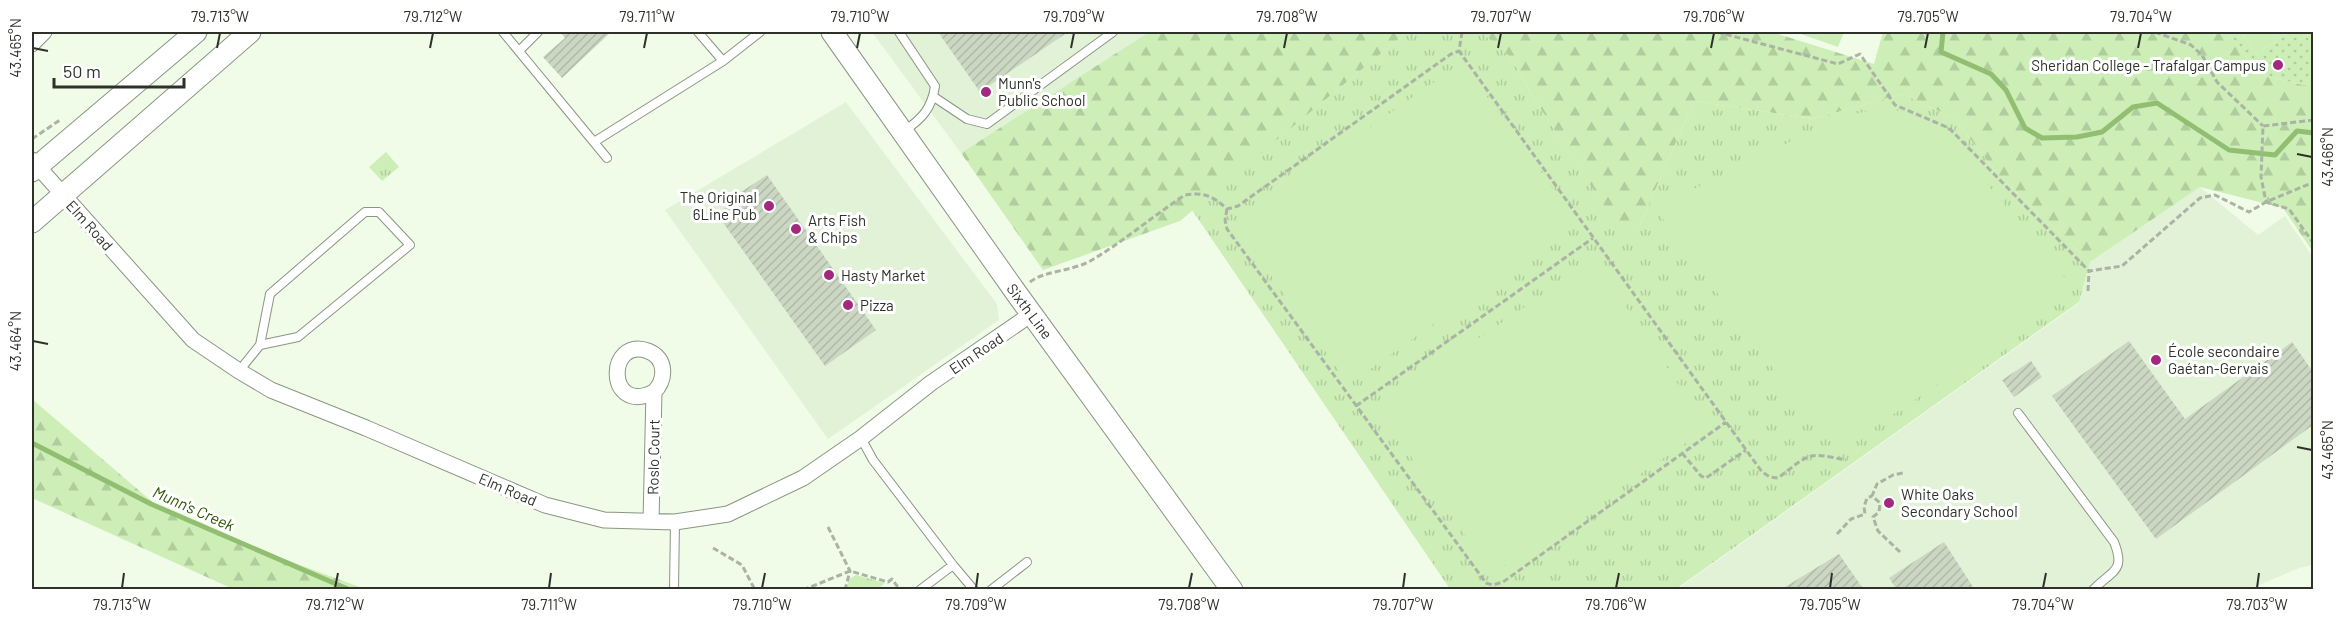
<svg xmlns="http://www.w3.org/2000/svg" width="2345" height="621" viewBox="0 0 2345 621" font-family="Barlow,sans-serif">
  <defs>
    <pattern id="grass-dots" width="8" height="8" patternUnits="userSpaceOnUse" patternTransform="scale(1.5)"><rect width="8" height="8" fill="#cdeeb7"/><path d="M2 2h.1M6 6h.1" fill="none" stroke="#b0cd9e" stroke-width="1.8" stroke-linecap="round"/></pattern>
    <pattern id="forest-firs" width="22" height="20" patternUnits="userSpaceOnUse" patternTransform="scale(1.5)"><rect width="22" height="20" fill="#cdeeb7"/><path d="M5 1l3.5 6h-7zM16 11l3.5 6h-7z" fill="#b0cd9e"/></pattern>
    <pattern id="park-tufts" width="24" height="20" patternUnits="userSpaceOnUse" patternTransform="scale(1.5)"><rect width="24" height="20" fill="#cdeeb7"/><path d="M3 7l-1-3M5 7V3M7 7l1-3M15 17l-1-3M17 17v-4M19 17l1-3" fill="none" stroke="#b0cd9e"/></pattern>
    <pattern id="building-hatch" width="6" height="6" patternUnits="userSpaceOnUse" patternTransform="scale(1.5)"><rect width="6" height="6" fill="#cbd7c3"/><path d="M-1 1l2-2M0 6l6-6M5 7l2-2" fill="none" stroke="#afb9a8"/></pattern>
  </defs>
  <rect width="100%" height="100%" fill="#f0fce8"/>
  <!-- built -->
  <path fill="#e1f2d7" d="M872 32H1149L961 153Z
    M846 102 997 304 999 320 828 439 665 210Z
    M2200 187 2258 235 2285 216 2313 257V565L2299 568 2247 590H1676L2079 303 2090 262Z"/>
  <!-- grass -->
  <path fill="url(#grass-dots)" d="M2228 32H2241L2256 54 2289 32H2313V85H2303L2258 74Z"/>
  <!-- forest -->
  <path fill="url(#forest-firs)" d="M1149 32H1407L1180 221 1043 270 961 153Z
    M1481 32H1772L1874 64 1883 32H2228L2258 74 2303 85H2313V252L2283 208 2200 187 2090 262 1998 175 1954 118 1902 94 1813 119 1694 101 1640 225 1623 236 1535 100 1510 57Z
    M32 399 156 505 251 547 365 589H233L32 498Z"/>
  <!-- park -->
  <path fill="url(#park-tufts)" d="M1407 32H1481L1510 57 1535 100 1623 235 1640 225 1694 101 1813 119 1902 94 1954 118 1998 175 2090 262 2079 302 1676 589H1450L1192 210Z
    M386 152 399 167 382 181 369 167Z
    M856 575 885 583 878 589H847L849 579Z"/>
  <!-- pitch -->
  <path fill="#cdeeb7" d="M1795 32H1844L1838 47Z
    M2241 32H2289L2256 54Z
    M1462 62 1577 222 1349 384 1234 224Z
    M1878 109 1910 112 1955 145 2073 288 1990 362H1971L1861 436 1820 432 1655 208 1841 117Z
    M1594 260 1708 428 1492 574 1377 407Z"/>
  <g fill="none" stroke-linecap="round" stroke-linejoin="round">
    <!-- stream -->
    <path stroke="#92be71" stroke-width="5" d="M1943 32 1941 52 1991 74 2006 90 2025 128 2042 138 2077 137 2102 132 2133 107 2157 103 2229 150 2275 155 2297 131 2314 133
      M32 443 151 504 350 590"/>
  </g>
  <!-- building -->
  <path fill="url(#building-hatch)" d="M560 32H611L562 78 543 57 565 38Z
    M938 32H1068L980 92Z
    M767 175 876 330 825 366 717 214 737 199 735 196Z
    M2129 341 2185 419 2292 342 2313 372V425L2156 539 2052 396Z
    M2031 361 2042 377 2014 397 2002 380Z
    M1944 542 1975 590H1897L1889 578Z
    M1839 554 1864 590H1780Z"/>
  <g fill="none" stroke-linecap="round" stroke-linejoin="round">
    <defs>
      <path id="lane" d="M503 32 607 158
        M698 32 723 61
        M899 32 935 86C932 108 922 119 904 131
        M519 51 538 32
        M934 97 967 119 987 124 1113 32
        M594 142 723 61 760 32
        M239 371 260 345 270 294 365 212H379L410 245 298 337 260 345
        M2018 413 2114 542C2126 572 2112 570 2093 590
        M861 438 873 460 953 565 920 590
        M953 565 974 590
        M674 590 675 522
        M991 590 1027 562"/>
      <path id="street" d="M32 44 44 32
        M32 160 193 340 239 371 271 390 366 428 545 505 604 520 675 522 728 514 803 478 861 438 931 383 1033 313
        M651 521 654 392C666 380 667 358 648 351 606 336 606 416 654 392"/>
      <path id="secondary" d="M832 32 1017 294 1232 590
        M32 171 196 32
        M32 222 250 32"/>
    </defs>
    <!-- lane casing -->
    <use href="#lane" stroke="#8a9583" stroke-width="10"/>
    <!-- street casing -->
    <use href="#street" stroke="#8a9583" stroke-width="17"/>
    <!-- secondary casing -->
    <use href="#secondary" stroke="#8a9583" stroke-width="23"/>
    <!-- path -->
    <path stroke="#aab3a4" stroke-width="3" stroke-dasharray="6 3" stroke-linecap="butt" d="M1462 32 1459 51 1762 472 1770 477 1778 478C1811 453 1806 452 1846 460
      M1717 32 1838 64 1860 54 1895 105 1949 128 2089 271
      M2155 32 2191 45 2202 55 2217 82 2263 126
      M2314 120 2263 126 2261 177 2266 202 2289 209 2314 244
      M32 139 60 120
      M1227 209 1225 220 1227 229 1486 583 1493 585 1503 582 1726 422
      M1030 282C1043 271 1074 271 1092 260 1124 241 1153 216 1185 195 1204 192 1213 196 1227 209L1238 206 1451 54 1459 51
      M2088 291 2089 271 2122 266 2200 198 2215 195 2249 212 2266 202 2314 182
      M2312 329 2314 330
      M1356 406 1593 238
      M1682 453 1701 476 1706 478 1746 450
      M828 527 850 571 845 590
      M1837 534 1851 519 1865 514 1864 507 1867 498 1872 496
      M713 548 742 565 755 590
      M1900 552 1878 531 1873 517 1879 512 1880 503 1872 496 1877 484 1893 475 1903 473
      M803 590 850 571 888 582 892 579 900 590"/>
    <!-- lane -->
    <use href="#lane" stroke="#fff" stroke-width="8"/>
    <!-- street -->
    <use href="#street" stroke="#fff" stroke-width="15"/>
    <!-- secondary -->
    <use href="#secondary" stroke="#fff" stroke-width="21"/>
  </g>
  <!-- ticks -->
  <path fill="none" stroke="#2d312a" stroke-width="2" d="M33 48 48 51M217 48 220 33M430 48 433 33M644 48 647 33M857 48 860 33M1071 48 1074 33M1284 48 1287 33M1498 48 1501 33M1711 48 1714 33M1925 48 1928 33M2138 48 2141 33M2297 154 2312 157M33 341 48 344M2297 447 2312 450M122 588 124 573M335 588 338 573M549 588 551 573M762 588 765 573M976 588 978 573M1189 588 1192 573M1403 588 1405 573M1616 588 1619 573M1830 588 1832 573M2043 588 2046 573M2257 588 2259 573"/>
  <!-- markers -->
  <g fill="#a3287e" stroke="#fff" stroke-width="2">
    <circle cx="2278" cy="65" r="6"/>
    <circle cx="986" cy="92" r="6"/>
    <circle cx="769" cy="206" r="6"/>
    <circle cx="796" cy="229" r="6"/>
    <circle cx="829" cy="275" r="6"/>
    <circle cx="848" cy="305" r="6"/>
    <circle cx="2156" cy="360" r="6"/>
    <circle cx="1889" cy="503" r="6"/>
  </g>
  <g text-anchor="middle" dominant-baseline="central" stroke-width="6" stroke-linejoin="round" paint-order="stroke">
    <!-- poi labels -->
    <g font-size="15" fill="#2d312a" stroke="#fff" text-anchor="start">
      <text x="2266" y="65" text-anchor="end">Sheridan College - Trafalgar Campus</text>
      <text x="998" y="83">Munn's<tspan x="998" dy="17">Public School</tspan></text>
      <text x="757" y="197" text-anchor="end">The Original<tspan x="757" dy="17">6Line Pub</tspan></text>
      <text x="808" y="220">Arts Fish<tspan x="808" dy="17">&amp; Chips</tspan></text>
      <text x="841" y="275">Hasty Market</text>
      <text x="860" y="305">Pizza</text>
      <text x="2168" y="351">École secondaire<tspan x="2168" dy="17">Gaétan-Gervais</tspan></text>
      <text x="1901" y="494">White Oaks<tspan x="1901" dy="17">Secondary School</tspan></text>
    </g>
    <!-- street labels -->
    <g font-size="15" fill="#2d312a" stroke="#fff">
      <text transform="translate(90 225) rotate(48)">Elm Road</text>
      <text transform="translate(1030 311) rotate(53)">Sixth Line</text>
      <text transform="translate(976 353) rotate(-34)">Elm Road</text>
      <text transform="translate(653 457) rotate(-89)">Roslo Court</text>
      <text transform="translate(508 489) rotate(23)">Elm Road</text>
    </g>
    <!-- water labels -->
    <g font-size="16" font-style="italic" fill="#2f5500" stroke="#fff">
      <text transform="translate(194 508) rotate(24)">Munn's Creek</text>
    </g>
  </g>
  <!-- border -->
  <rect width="2345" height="621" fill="none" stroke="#ffffff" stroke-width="66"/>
  <!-- scale -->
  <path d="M54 78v9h130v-9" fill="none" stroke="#2d312a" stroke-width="3"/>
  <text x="63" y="78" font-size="18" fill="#2d312a" stroke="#ffffff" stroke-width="4.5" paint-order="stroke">50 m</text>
  <rect x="33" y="33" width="2279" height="555" fill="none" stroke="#2d312a" stroke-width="2"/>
  <g font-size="15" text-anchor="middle" fill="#2d312a">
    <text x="220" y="22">79.713°W</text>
    <text x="433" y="22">79.712°W</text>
    <text x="647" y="22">79.711°W</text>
    <text x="860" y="22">79.710°W</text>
    <text x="1074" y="22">79.709°W</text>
    <text x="1287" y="22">79.708°W</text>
    <text x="1501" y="22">79.707°W</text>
    <text x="1714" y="22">79.706°W</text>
    <text x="1928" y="22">79.705°W</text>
    <text x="2141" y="22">79.704°W</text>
    <text transform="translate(16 48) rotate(-90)" y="5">43.465°N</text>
    <text transform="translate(2328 157) rotate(-90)" y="5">43.466°N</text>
    <text transform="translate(16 341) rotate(-90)" y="5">43.464°N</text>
    <text transform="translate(2328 450) rotate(-90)" y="5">43.465°N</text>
    <text x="122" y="610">79.713°W</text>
    <text x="335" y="610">79.712°W</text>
    <text x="549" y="610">79.711°W</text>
    <text x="762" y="610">79.710°W</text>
    <text x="976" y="610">79.709°W</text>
    <text x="1189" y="610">79.708°W</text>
    <text x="1403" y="610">79.707°W</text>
    <text x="1616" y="610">79.706°W</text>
    <text x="1830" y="610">79.705°W</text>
    <text x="2043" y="610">79.704°W</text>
    <text x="2257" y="610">79.703°W</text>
  </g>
</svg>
